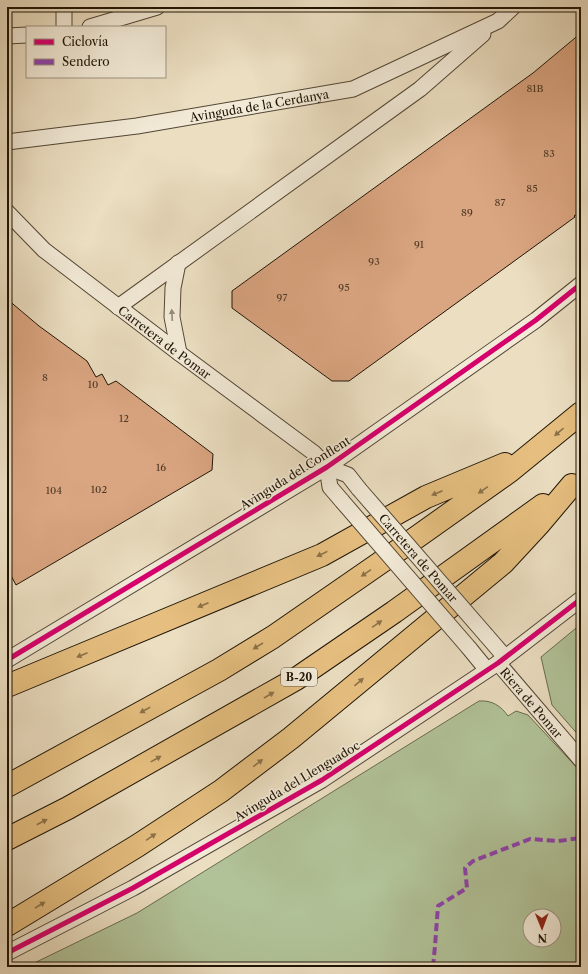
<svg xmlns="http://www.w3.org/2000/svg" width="588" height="974" viewBox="0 0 588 974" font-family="'Libre Caslon Text',serif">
  <rect width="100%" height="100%" fill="#ebdec1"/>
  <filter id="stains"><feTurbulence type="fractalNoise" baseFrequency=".005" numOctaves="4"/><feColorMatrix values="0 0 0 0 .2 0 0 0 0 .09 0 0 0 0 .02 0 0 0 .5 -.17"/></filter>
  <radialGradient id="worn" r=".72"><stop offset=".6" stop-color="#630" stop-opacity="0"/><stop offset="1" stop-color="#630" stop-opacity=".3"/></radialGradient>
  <!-- green -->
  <path fill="#b1c298" stroke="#686b4e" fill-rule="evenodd" d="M581 624V738L552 705 541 657Z
    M479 701C492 700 501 706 508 716L516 711 528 715 581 772V967H26L137 913ZM530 916H554V940H530Z"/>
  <!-- building -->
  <path fill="#daa581" stroke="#1f1405" d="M581 33V212L574 216 575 217 349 381H332L232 308V291L533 73Z
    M7 299 39 326 87 361 96 377 102 374 108 385 116 381 213 454 212 470 16 585 7 568Z"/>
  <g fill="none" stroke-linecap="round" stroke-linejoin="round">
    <defs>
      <g id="minor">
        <path d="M64 27V7"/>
        <path d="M90 27 157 7"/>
        <path d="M7 36 27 35"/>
        <path id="s1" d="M7 142 137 126 353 89 498 21 513 7"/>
        <path id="s2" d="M7 212 44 250 179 353 314 453 327 467 330 487 342 501"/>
        <path d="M178 263 173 288 172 317 179 353"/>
        <path d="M118 307 420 89 483 34"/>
        <path d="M327 467 348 475 359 489"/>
        <path d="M486 635 505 657"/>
        <path d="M469 648 487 670"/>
        <path d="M7 660 327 467 536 320 581 284"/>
        <path id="s3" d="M498 663 581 760"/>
        <path d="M7 953 133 888 322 780 498 663 581 599"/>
      </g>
      <path id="motorway" d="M7 686 322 555 426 497 505 464
        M7 786 219 670 273 637 393 554 510 471 581 413
        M7 839 68 808 296 679 394 612 543 505
        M7 925 137 846 221 791 291 738 503 563 540 523 572 485"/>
    </defs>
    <!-- minor casing -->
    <use href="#minor" stroke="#524634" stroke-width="17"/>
    <!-- motorway casing -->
    <use href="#motorway" stroke="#1f1405" stroke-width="24"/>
    <!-- minor -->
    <use href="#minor" stroke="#f2ead7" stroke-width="15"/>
    <!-- motorway -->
    <use href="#motorway" stroke="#e6bf80" stroke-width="22"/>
    <defs>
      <g id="minor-bridge">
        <path id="s4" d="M359 489 486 635"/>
        <path d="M342 501 469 648"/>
      </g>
    </defs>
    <!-- minor-bridge casing -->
    <use href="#minor-bridge" stroke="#524634" stroke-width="17" stroke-linecap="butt"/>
    <!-- minor-bridge -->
    <use href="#minor-bridge" stroke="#f2ead7" stroke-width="15"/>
    <!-- quiet -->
    <path stroke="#8e44ad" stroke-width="4" stroke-dasharray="8 4" stroke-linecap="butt" d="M433 967 435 946 438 906 467 888 465 868 473 861 530 839 558 841 581 838"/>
    <defs>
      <path id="cycleway" d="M7 660 327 467 536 320 581 284
        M7 953 133 888 322 780 498 663 581 599"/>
    </defs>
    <!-- cycleway casing -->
    <use href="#cycleway" stroke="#f2ead7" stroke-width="8"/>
    <!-- cycleway -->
    <use href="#cycleway" stroke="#d6006c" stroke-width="5"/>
  </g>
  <!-- one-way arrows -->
  <defs><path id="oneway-solid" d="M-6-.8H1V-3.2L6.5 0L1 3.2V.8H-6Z"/></defs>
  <use fill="#938a78" href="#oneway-solid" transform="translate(172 315) rotate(-93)"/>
  <g fill="#8c7249">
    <use href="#oneway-solid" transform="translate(559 432) rotate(140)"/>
    <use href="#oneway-solid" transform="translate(483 490) rotate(145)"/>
    <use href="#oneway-solid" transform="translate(437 493) rotate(157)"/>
    <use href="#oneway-solid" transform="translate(322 554) rotate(154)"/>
    <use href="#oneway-solid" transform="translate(366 573) rotate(146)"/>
    <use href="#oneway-solid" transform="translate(203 605) rotate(157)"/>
    <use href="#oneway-solid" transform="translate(377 624) rotate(-34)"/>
    <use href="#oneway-solid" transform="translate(258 646) rotate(148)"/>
    <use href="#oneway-solid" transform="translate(82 655) rotate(157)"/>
    <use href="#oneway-solid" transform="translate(359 682) rotate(-40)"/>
    <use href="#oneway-solid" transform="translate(269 695) rotate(-31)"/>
    <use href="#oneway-solid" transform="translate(145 710) rotate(151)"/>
    <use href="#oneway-solid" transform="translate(156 759) rotate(-29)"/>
    <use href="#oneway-solid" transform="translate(258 763) rotate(-37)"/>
    <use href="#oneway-solid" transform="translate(42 822) rotate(-27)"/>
    <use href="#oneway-solid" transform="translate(151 837) rotate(-34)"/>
    <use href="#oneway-solid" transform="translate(40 905) rotate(-31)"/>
  </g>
  <g text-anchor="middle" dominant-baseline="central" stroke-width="3.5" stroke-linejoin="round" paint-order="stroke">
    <!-- number labels -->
    <g font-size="10" fill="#4e3824">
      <text x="535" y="88">81B</text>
      <text x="549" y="153">83</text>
      <text x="532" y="188">85</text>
      <text x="500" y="202">87</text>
      <text x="467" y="212">89</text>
      <text x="419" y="244">91</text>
      <text x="374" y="261">93</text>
      <text x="344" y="287">95</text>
      <text x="282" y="297">97</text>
      <text x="45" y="377">8</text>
      <text x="93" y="384">10</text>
      <text x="124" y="418">12</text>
      <text x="161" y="467">16</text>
      <text x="99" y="489">102</text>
      <text x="54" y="490">104</text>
    </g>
    <!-- shield labels -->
    <rect fill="#f2ead7" stroke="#5e5444" stroke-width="1" x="281" y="668" width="36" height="18" rx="3"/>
    <g font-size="11" font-weight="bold" fill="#1f1405">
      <text x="299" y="677">B-20</text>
    </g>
    <!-- street labels -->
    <g font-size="12" fill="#1f1405" stroke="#f2ead7">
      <text stroke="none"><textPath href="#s1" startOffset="255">Avinguda de la Cerdanya</textPath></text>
      <text stroke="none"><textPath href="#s2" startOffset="205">Carretera de Pomar</textPath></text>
      <text transform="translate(295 473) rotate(-32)">Avinguda del Conflent</text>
      <text stroke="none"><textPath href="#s4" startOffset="91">Carretera de Pomar</textPath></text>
      <text stroke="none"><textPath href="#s3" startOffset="52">Riera de Pomar</textPath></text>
      <text transform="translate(297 781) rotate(-31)">Avinguda del Llenguadoc</text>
    </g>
  </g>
  <!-- margin -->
  <rect width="588" height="974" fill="none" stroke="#ebdec1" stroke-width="24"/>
  <rect x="8" y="8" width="572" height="958" fill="none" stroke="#1f1405" stroke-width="2"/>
  <rect x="12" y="12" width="564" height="950" fill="none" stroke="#1f1405"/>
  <!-- legend -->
  <rect x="26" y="26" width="140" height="52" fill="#f2ead7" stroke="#9e9483"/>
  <rect x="34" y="39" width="20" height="6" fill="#d6006c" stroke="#9e9483"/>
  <text x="62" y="46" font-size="12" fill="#1f1405">Ciclovía</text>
  <rect x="34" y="59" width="20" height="6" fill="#8e44ad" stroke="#9e9483"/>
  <text x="62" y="66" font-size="12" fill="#1f1405">Sendero</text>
  <!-- north arrow -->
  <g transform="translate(542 928) rotate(179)"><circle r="19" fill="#f2ead7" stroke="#9e9483"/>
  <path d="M0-3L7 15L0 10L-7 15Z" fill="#8f2418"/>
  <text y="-6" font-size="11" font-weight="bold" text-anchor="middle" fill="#1f1405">N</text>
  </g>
  <rect width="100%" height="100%" filter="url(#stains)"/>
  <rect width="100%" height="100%" fill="url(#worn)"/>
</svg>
